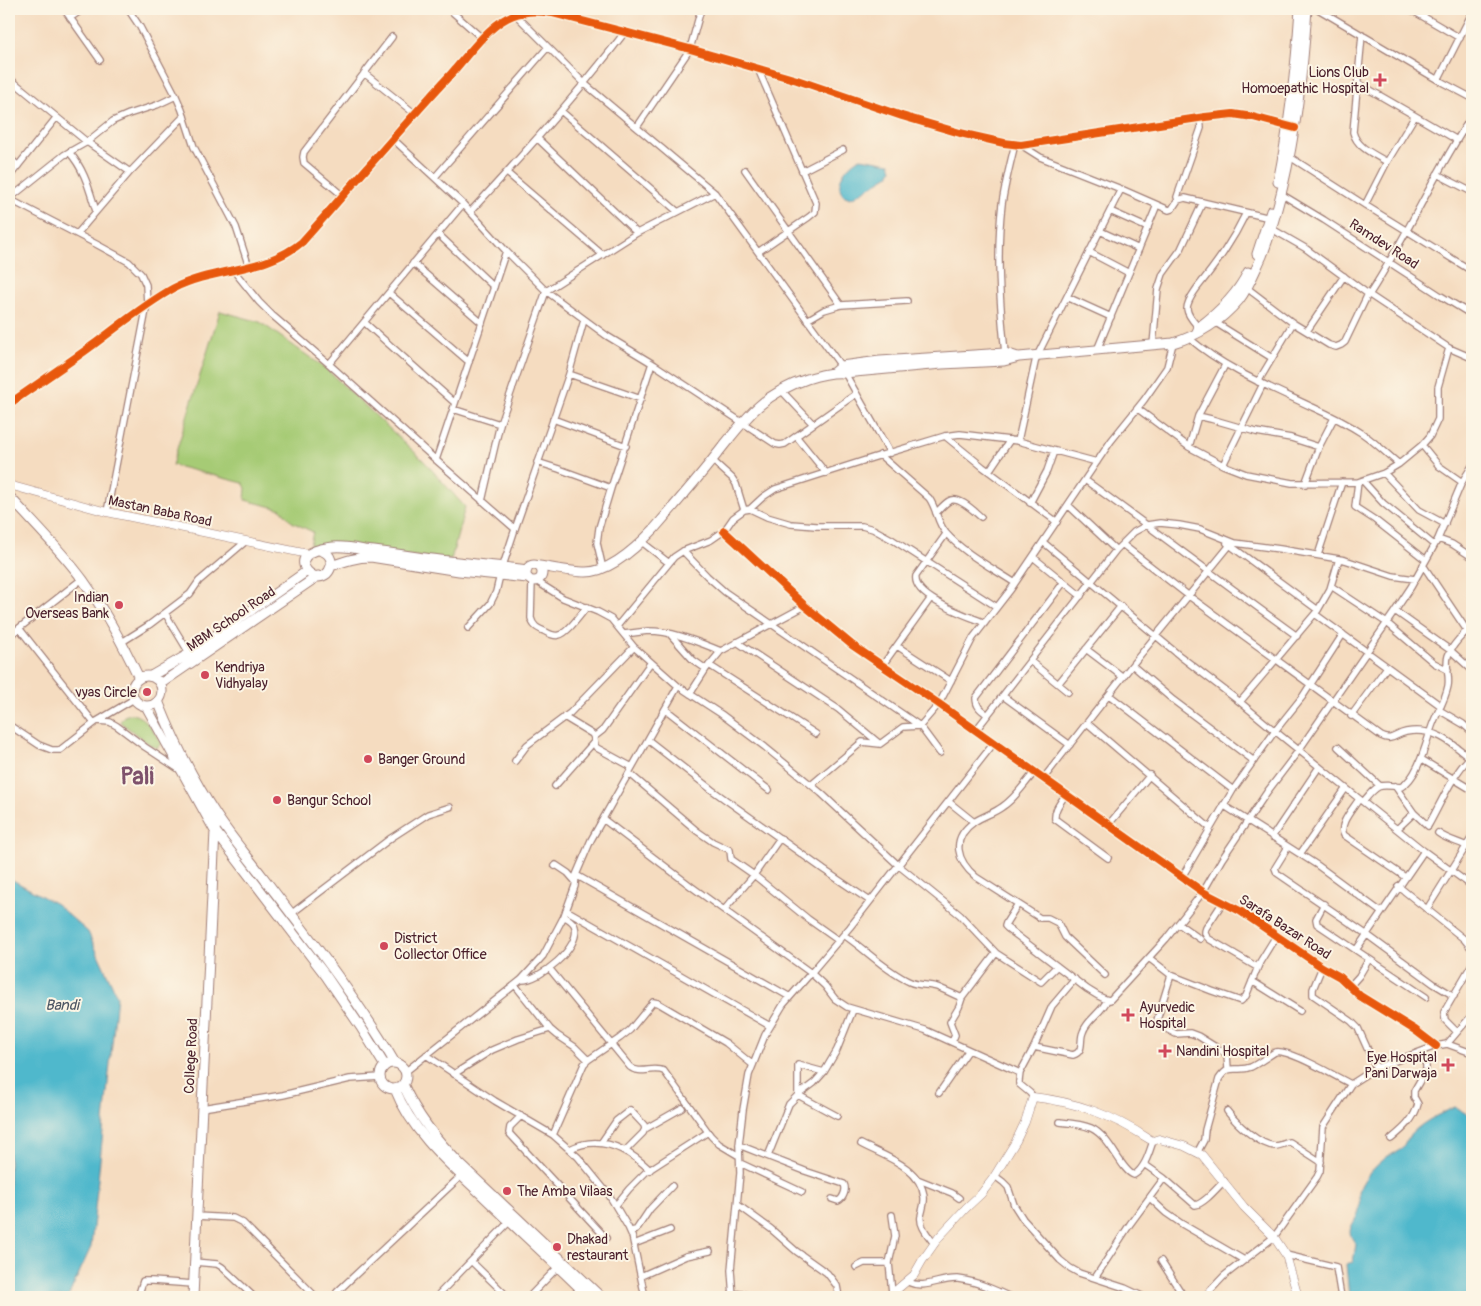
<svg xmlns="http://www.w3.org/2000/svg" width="1481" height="1306" viewBox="0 0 1481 1306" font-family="Pangolin,sans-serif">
  <rect width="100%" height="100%" fill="#fcf5e5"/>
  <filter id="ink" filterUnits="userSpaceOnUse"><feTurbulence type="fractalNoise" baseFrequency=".02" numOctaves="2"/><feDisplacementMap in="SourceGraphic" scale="10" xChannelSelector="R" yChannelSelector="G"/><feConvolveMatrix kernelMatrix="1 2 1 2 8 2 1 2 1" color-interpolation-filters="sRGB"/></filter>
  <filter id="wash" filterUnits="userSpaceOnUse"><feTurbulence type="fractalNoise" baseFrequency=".0096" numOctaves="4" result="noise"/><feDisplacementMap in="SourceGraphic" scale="20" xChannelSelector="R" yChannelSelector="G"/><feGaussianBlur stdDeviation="1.12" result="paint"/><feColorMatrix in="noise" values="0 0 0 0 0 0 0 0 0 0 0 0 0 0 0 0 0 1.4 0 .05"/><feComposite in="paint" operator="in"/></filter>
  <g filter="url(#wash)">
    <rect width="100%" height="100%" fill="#f5dcc0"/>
    <!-- green -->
    <path fill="#a6cb75" stroke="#787550" d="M220 311 260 322 325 368 423 460 465 507 451 560 310 545 313 532 292 522 281 509 245 500 246 488 243 483 172 465Z
      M131 714C146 716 153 731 161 743L157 748 152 746 120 722 124 716Z"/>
    <!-- water -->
    <path fill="#4fb8cc" stroke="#4c6c7c" d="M861 158 890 163 892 169 889 175 855 196 850 198 843 195C842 194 840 189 840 187 838 176 852 161 861 158Z
      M9 878 56 904 88 932 117 996 91 1247 68 1297H9Z
      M1455 1107 1472 1117V1297H1349L1346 1264 1353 1262 1356 1244C1343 1228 1355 1226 1359 1210 1361 1199 1356 1195 1362 1184 1368 1173 1378 1164 1388 1156 1392 1154 1398 1152 1401 1149 1404 1146 1405 1142 1407 1139 1419 1123 1438 1115 1455 1107Z"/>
  </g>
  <g filter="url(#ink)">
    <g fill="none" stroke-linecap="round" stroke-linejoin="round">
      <defs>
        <path id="street" d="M64 9 100 60
          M128 9 140 27 176 96 182 110 194 147 236 227 249 267
          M449 9 483 39
          M1318 9 1438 80 1472 13
          M1410 9 1460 38
          M515 14 585 84 715 193 841 366 890 453
          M70 18 83 9
          M1362 35 1353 132C1357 148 1374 154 1387 162
          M364 73 414 113
          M9 78 87 142 130 172
          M1438 80 1472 98
          M1358 83 1457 140
          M561 111 678 212
          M637 127 690 49 701 9
          M1464 128 1472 133
          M537 138 637 233
          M393 139 463 204 506 251 546 291 607 336 655 365 775 444 780 445 785 444 856 394
          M1021 145 1040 157 1121 189 1169 210 1172 209 1178 200 1185 198 1270 218
          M69 152C85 170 89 189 96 211
          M9 157 18 166
          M1290 157 1365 205 1472 271
          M745 170 841 305
          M802 171 843 150
          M507 173 603 255
          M1437 174 1472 192
          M9 177 56 118
          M435 177 548 47
          M1281 194 1324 220 1441 296 1472 315
          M343 196 304 163 303 157 304 152 392 37
          M9 199 96 244 129 262 141 274 146 285 147 305 107 512
          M9 199 64 155 87 142 113 121 129 114 157 105 176 96
          M1178 200 1177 197 1201 128 1200 117
          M1365 205 1387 162 1415 116
          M1110 211 1148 228
          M470 212C524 154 577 95 625 32
          M1272 229 1305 248 1368 294 1449 348 1472 358
          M1100 231 1139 249
          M77 234 130 172 184 116
          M438 234 494 287
          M758 252 809 217 815 212 816 203 758 69
          M1089 252 1129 273
          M413 263 482 323
          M234 271 259 302 272 315 329 364 436 460 515 529
          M1247 288 1293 323 1329 345 1336 347 1341 345 1345 342 1368 294
          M389 293 469 362
          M1369 295C1407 237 1434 173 1472 116
          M1067 297 1111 317
          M584 320 569 374 641 399
          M807 320 824 310 841 305 907 301
          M364 322 455 403
          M1216 323 1272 358
          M1200 329C1195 323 1188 317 1187 309 1187 301 1193 294 1197 288 1217 263 1232 242 1246 213
          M1307 331 1344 276
          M1189 338C1225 369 1270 387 1312 407 1330 415 1348 424 1363 434 1376 443 1387 454 1399 464
          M1153 345 1158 289 1163 274 1181 249 1203 202
          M1097 350 1157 205
          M1005 353C1000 304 996 254 1002 204 1005 184 1010 164 1015 144
          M329 364 463 204
          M1258 382 1293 323
          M781 390 813 424
          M453 409 500 424
          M1138 409 1189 447 1223 465 1246 474 1292 483 1358 482 1384 473 1399 464 1422 445 1430 436 1438 419V387L1449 348
          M1198 416 1211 419 1256 432 1291 438 1319 447
          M553 419 626 446
          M796 436 826 473
          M945 436 983 467 1057 522
          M1018 441 1036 358 1121 189
          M1422 445 1439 466 1462 482
          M1189 447 1198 416 1225 365
          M880 455 929 498C937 509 937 523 946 533 962 552 994 569 1015 583
          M436 460 506 251
          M712 460 732 478 736 484 744 510
          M537 462 559 469 611 488
          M1223 465 1263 384
          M989 471 1010 440
          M1384 473 1419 510 1445 524
          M1085 480C1156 531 1226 585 1297 636
          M1363 481 1383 503 1434 545
          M1358 482 1355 507 1375 520 1426 560
          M1305 484 1319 447 1334 418
          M482 501 500 424 546 291 637 233 715 193
          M1030 503 1047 471 1054 451
          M1068 505 1116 550
          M750 509 763 497 775 489 872 458 945 436 960 434 1018 441 1097 462
          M936 513C940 509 944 504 949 501 958 495 974 511 981 517
          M724 531 805 606 852 645 939 704 1203 892 1240 911 1322 967 1340 977 1360 996 1415 1030 1436 1046
          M946 534 916 576C912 598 969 616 985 623
          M1438 539 1452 544 1472 557
          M642 542 669 563
          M1043 542 1180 656 1240 702 1275 731 1424 851 1472 886
          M1227 543 1318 610
          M1122 544 1189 596 1381 736C1393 742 1395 734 1406 732 1433 727 1450 741 1469 757
          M683 551 707 576 725 592 920 726 940 753
          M1318 555 1342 482
          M1033 557 1081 596
          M1423 565 1472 638
          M603 569 597 543 599 528 611 488 652 363
          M532 581 531 618C533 626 537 628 544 631 548 633 554 637 559 635 567 634 581 614 587 607
          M536 581 563 598 598 612 611 619 634 647 678 686 721 714 765 747 821 793 898 865 960 915 996 953 1041 982 1057 966
          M1331 586 1387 623 1434 663 1448 670
          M1395 611 1450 650 1472 670
          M165 613 191 656
          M1315 614 1441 706
          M618 625 674 557 683 551 711 540 724 531 733 518 744 510 750 509 767 517 791 524 816 526H862L873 529 893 540 997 607
          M19 628 94 723
          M468 628 490 604 496 592 500 575 515 529 569 374
          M669 633 693 660 706 669
          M624 634C632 633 640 632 648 631 674 631 698 642 721 651
          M9 636 82 579
          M122 642 149 625 190 594 199 581 245 542
          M737 642 838 709 880 744
          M897 646 951 681
          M1086 649 1123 677
          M1030 661 1068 692
          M709 665 816 734
          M1132 665 1173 700 1254 761
          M882 666 931 598
          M1058 684 1121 606
          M690 694 706 669 721 651 805 606
          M1109 695 1233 790
          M1003 696 1070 745
          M1240 702 1318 610 1330 589 1339 559
          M665 709 769 790
          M1439 710 1463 724 1472 732
          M988 715C981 710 976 707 976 698L1064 582
          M1351 716 1387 667
          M564 717 592 734C596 738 592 744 597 748L632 767
          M97 721 110 722 117 726 145 747 180 770
          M1087 723 1210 828
          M9 725 39 745 52 750H60L97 721 134 699
          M976 730 1116 550 1134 532 1147 525 1160 523 1179 525 1200 529 1235 543 1280 549 1345 560 1393 576 1415 579
          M594 737 603 730 651 662
          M648 740 712 790 824 870 870 901
          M994 743 850 927 811 973 825 986 835 999 847 1007 925 1030 1020 1073
          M1338 747 1379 785
          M1421 759 1472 790
          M515 761 527 745 570 713 634 647
          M629 773 697 831 713 842 730 850 731 859 754 875 808 919 839 941
          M1034 773C1024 784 1015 799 1002 807 994 813 983 816 974 822 950 839 957 861 976 877L1040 918H1048L1058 923 1065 937 1105 975
          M1043 779 1132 665 1230 545
          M811 785 862 742 880 744 903 727 920 726 939 704 973 638 1011 589 1111 441 1144 400 1167 367 1173 343
          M555 786 594 742
          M1395 786 1414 813
          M1066 794C1061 802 1054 809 1055 819L1108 858
          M1359 799C1353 809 1338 824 1344 835L1405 877
          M949 802 974 822
          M1363 802C1378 784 1378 784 1401 787 1418 778 1426 743 1432 726 1437 712 1445 701 1448 686 1450 676 1445 666 1448 656 1451 646 1465 632 1472 626
          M1223 805 1317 865 1381 912
          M603 819 692 887 811 973 783 1005 765 1035 749 1075 743 1110 739 1145 740 1173 731 1270 733 1297
          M1109 824 1150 775
          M1397 829 1414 813 1428 826C1441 803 1452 775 1471 756
          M1438 833C1449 841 1461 842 1472 849
          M1272 837 1319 767
          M1288 847 1275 868 1277 873 1366 934 1434 984 1454 996
          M1300 854 1346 788
          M555 866 556 865 568 873 575 881
          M576 875 790 997
          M1182 877 1233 790 1275 731 1303 696 1343 634
          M1398 886 1464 939 1472 949
          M1223 902 1206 928C1204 933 1205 935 1209 939L1257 967
          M1018 904 1006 923 1005 926 1007 928 1087 989C1094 993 1102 1000 1110 1000L1166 939 1203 892 1222 859 1267 792 1299 750 1395 611 1411 587 1438 539 1462 482 1472 466
          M1324 904 1316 919 1317 924 1426 997
          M1427 909 1472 837
          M566 910 770 1026
          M724 910 754 875 780 838
          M291 914 391 838 428 814 450 807
          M1179 924 1200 939
          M844 935C866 950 886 971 910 982 919 986 928 984 937 987 945 990 953 994 962 998
          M1356 950 1424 851
          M1149 958 1171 975 1212 991 1241 1001 1246 996 1260 962 1276 936
          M1322 967 1313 989V995L1351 1021 1358 1028 1376 1068
          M549 968 630 1067C640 1075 653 1066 664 1071L711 1136 719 1144 739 1156
          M1171 975 1157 1020 1159 1025 1176 1034 1190 1033 1198 1036 1222 1051 1227 1055 1228 1069
          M521 980C540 981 581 947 575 927 574 921 568 919 564 916
          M1252 981 1300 1011
          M515 985 550 1029 557 1035 575 1047 588 1060
          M1350 986 1359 976 1369 959
          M1457 1032 1445 1020 1444 1012 1472 964
          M952 1042 955 1035 950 1022 959 1007 962 998 996 953
          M1447 1044 1472 1015
          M1034 1047 1073 1055C1085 1052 1079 1040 1083 1032 1087 1019 1102 1013 1107 1000
          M426 1055 495 1101 553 1135 578 1157 609 1195 628 1227 632 1236 645 1297
          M405 1072 521 980 543 956 564 916 575 886 576 875 591 840 678 686
          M824 1072 798 1065V1095L837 1116
          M454 1074 492 1050 518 1039 550 1029
          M939 1093 968 1051
          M1033 1097 1030 1093 1019 1084V1081L1020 1073 1034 1047 1052 1006 1075 979
          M202 1108 283 1095 350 1079 380 1077
          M1227 1111C1236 1123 1259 1145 1275 1146 1280 1146 1285 1143 1290 1142L1321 1162
          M521 1116 510 1127 509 1133 606 1238
          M1060 1122C1070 1123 1082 1124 1091 1128 1111 1137 1121 1171 1134 1175 1145 1168 1149 1153 1153 1141
          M645 1129 682 1108
          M553 1135 584 1064 588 1060 620 1038 630 1030 653 1002 658 1003 726 1043 753 1065
          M1391 1139C1403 1129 1414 1120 1418 1104L1414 1097V1091L1426 1070V1065L1420 1052
          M601 1143 616 1121 630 1110 644 1125 645 1129 643 1133 625 1151
          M861 1144C884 1156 921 1167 924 1197 925 1204 922 1210 921 1216 919 1226 929 1236 934 1244
          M739 1145 805 1171 844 1184C847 1190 843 1199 838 1201L832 1199
          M570 1149C600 1134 627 1148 650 1170
          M1197 1153 1204 1140 1205 1130 1219 1079C1230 1062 1236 1073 1251 1067 1259 1063 1267 1057 1275 1052 1288 1048 1336 1077 1351 1084
          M768 1156 789 1104 798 1095 814 1083 824 1072 837 1050 853 1010
          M740 1163 802 1192
          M1144 1164 1164 1178 1195 1205C1204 1204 1217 1188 1224 1181
          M995 1176 1003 1182 1008 1187 1014 1205 1023 1219 1060 1260 1070 1268 1079 1273 1125 1288 1144 1297
          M917 1179 952 1193 959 1198
          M1150 1198 1166 1213 1182 1224 1244 1260
          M616 1205 629 1189 646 1172 708 1132
          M738 1205 771 1229 796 1251 827 1273 837 1286 839 1297
          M196 1216 233 1218 243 1223 316 1297
          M630 1231 636 1230 650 1209 672 1186
          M634 1244 670 1230
          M1286 1255 1336 1267 1341 1297
          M471 1261 508 1297
          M1161 1261 1184 1297
          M194 1262 217 1264 222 1267 254 1297
          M856 1267 864 1263H889
          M641 1276 686 1256 710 1251
          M1095 1278 1130 1224 1164 1178
          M908 1282C926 1290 939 1278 958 1279 976 1281 995 1290 1010 1297
          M337 1292 461 1176
          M732 1293 747 1295 750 1297
          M892 1293 889 1263 895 1236 892 1215
          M138 1297 143 1281H152L193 1284
          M436 1297 509 1222
          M529 1297 558 1267
          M572 1297 580 1288
          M1204 1297 1224 1276 1274 1237 1317 1177 1320 1171 1323 1127 1351 1084 1376 1068 1436 1046 1447 1044 1472 1053"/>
        <path id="secondary" d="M9 404C37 384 66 365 93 345 120 325 145 304 174 288 215 267 265 273 302 242 352 186 400 129 451 74 467 56 486 29 507 18 522 10 536 11 552 13L690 49 797 80 902 116 960 133 1004 143 1021 145 1205 117 1233 114 1253 117 1293 127
          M9 485 107 512 308 554
          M888 1297 914 1275 922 1261 939 1237 966 1208 981 1194 992 1180 1016 1141 1025 1122 1033 1097C1077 1102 1112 1115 1149 1139L1153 1141 1159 1139 1184 1146 1202 1155 1244 1207 1274 1237 1286 1255 1298 1297"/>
        <path id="primary" d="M1278 182C1290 123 1296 68 1300 9
          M1257 254 1271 211
          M1197 332 1199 327C1219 312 1237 295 1248 272
          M834 372 841 366 880 361 1005 353 1018 357
          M9 496C34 524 61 550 83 580 105 611 123 644 139 678
          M319 550C340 554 331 582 314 576 311 575 309 573 307 571 294 553 322 548 333 547 343 546 354 548 364 550 384 552 404 555 425 558 459 563 493 565 527 570
          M526 573a8 8 0 1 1 16 0a8 8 0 1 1-16 0Z
          M331 566C345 561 356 557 371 557L459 571 528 578
          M539 566C553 568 572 572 586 572 611 572 638 546 654 529 674 506 694 483 713 459 743 422 759 395 807 379 820 375 831 372 844 373L942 364 1004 361 1019 357 1173 343C1200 335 1221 321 1239 300 1249 287 1255 271 1262 256 1271 233 1277 210 1283 186 1297 127 1303 70 1307 9
          M132 691a15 15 0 1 1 30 0a15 15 0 1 1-30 0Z
          M151 676 189 654 307 571
          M160 684 318 576
          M158 701C174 741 193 780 217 816 231 837 248 857 263 877 309 937 357 998 395 1063
          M146 706 215 831 326 976 362 1029 385 1066
          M380 1076a13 13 0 1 1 26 0a13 13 0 1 1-26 0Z
          M403 1084C416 1115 437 1140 460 1164L601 1297
          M395 1089C412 1132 448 1163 481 1194 517 1229 554 1262 589 1297
          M193 1297 215 831 217 816"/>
      </defs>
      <!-- street casing -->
      <use href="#street" stroke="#a07e76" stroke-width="8"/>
      <!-- secondary casing -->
      <use href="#secondary" stroke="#a07e76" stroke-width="9"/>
      <!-- primary casing -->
      <use href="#primary" stroke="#a07e76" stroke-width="11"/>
      <!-- street -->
      <use href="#street" stroke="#fff" stroke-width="5.5"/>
      <!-- secondary -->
      <use href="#secondary" stroke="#fff" stroke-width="8"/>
      <!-- primary -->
      <use href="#primary" stroke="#fff" stroke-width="9"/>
      <defs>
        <path id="cycleway" d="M9 404C37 384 66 365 93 345 120 325 145 304 174 288 215 267 265 273 302 242 352 186 400 129 451 74 467 56 486 29 507 18 522 10 536 11 552 13L690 49 797 80 902 116 960 133 1004 143 1021 145 1205 117 1233 114 1253 117 1295 128
          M724 531 805 606 852 645 939 704 1203 892 1240 911 1322 967 1340 977 1360 996 1415 1030 1436 1046"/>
      </defs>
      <!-- cycleway casing -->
      <use href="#cycleway" stroke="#fcf5e5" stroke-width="11"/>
      <!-- cycleway -->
      <use href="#cycleway" stroke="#e8590c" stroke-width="8"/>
    </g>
  </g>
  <!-- markers -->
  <g fill="#d1495b" stroke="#fcf5e5" stroke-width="2">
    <path d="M1377.5 72.5h5v5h5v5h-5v5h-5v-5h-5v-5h5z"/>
    <circle cx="119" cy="605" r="5"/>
    <circle cx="205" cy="675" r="5"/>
    <circle cx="147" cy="692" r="5"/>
    <circle cx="368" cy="759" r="5"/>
    <circle cx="277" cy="800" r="5"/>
    <circle cx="384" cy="946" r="5"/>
    <path d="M1125.5 1007.5h5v5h5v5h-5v5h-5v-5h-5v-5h5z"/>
    <path d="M1162.5 1043.5h5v5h5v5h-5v5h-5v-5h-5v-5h5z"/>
    <path d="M1445.5 1057.5h5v5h5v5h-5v5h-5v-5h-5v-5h5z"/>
    <circle cx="507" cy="1191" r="5"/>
    <circle cx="557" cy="1247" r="5"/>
  </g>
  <g text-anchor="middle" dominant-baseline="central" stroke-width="4" stroke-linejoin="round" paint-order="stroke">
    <!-- poi labels -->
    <g font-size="14" fill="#4a1f2b" stroke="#fcf5e5" text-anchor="start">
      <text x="1369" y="72" text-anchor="end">Lions Club<tspan x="1369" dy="16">Homoepathic Hospital</tspan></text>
      <text x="109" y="597" text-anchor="end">Indian<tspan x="109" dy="16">Overseas Bank</tspan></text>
      <text x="215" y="667">Kendriya<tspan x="215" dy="16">Vidhyalay</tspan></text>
      <text x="137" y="692" text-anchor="end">vyas Circle</text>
      <text x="378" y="759">Banger Ground</text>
      <text x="287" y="800">Bangur School</text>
      <text x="394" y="938">District<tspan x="394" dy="16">Collector Office</tspan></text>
      <text x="1139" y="1007">Ayurvedic<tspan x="1139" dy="16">Hospital</tspan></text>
      <text x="1176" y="1051">Nandini Hospital</text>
      <text x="1437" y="1057" text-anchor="end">Eye Hospital<tspan x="1437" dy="16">Pani Darwaja</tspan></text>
      <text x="517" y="1191">The Amba Vilaas</text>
      <text x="567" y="1239">Dhakad<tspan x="567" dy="16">restaurant</tspan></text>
    </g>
    <!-- street labels -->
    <g font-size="14" fill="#4a1f2b" stroke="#fcf5e5">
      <text transform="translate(1384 244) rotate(33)">Ramdev Road</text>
      <text transform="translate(160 511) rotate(12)">Mastan Baba Road</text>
      <text transform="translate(231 619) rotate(-34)">MBM School Road</text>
      <text transform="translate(1285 927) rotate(33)">Sarafa Bazar Road</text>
      <text transform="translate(191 1056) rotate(-87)">College Road</text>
    </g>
    <!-- water labels -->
    <g font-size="15" font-style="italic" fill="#4c5563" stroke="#fcf5e5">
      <text x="62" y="1005">Bandi</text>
    </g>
    <!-- town labels -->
    <g font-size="24" font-weight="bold" fill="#7e526c" stroke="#fcf5e5">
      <text x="137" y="776">Pali</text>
    </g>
  </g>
  <!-- margin -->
  <rect width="1481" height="1306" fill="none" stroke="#fcf5e5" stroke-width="30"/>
</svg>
